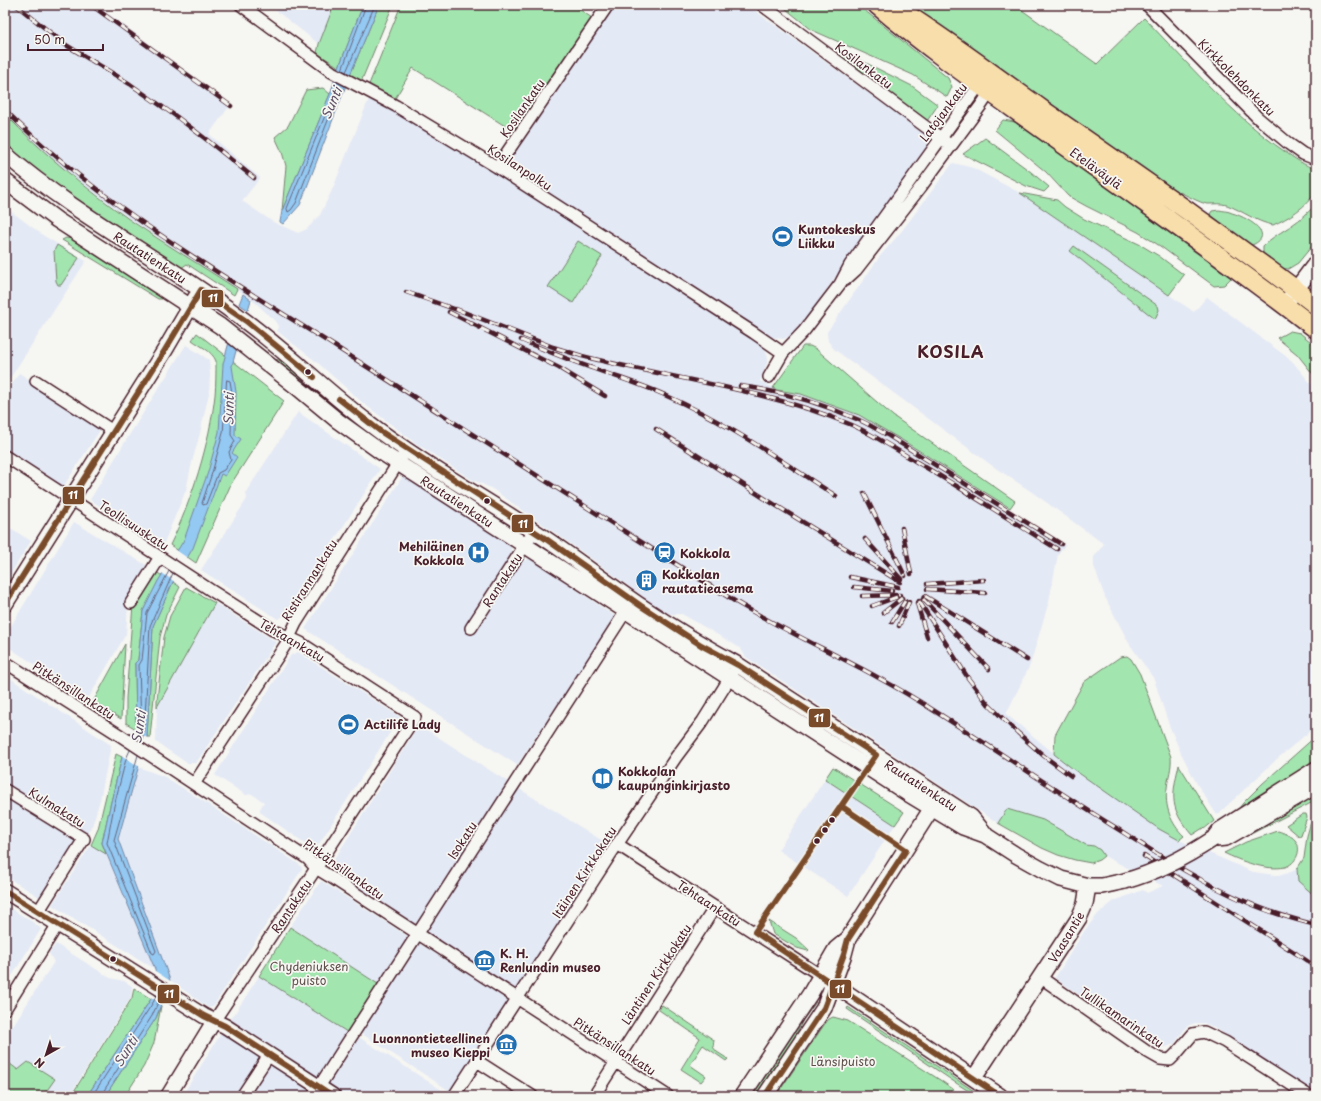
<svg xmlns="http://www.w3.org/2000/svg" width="1321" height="1101" viewBox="0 0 1321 1101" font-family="'Playpen Sans',sans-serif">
  <rect width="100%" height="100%" fill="#f6f6f2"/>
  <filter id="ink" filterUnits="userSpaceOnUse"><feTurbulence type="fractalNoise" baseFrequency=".025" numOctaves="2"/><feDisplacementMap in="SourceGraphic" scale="8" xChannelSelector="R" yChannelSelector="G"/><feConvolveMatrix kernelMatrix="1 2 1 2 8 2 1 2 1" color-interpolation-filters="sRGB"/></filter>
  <g filter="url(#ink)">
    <!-- built -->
    <path fill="#e3e9f5" d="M5 5H96L231 104 209 134 260 178 242 201 273 222 298 233 307 229 320 215 333 188 369 99 391 109 540 199 631 261 751 337 764 348 767 355 768 360 760 381 777 390 801 394 859 415 902 440 1065 545 1058 554 1049 601 1030 665 1006 714 1073 769 1179 840 1253 872 1275 875H1282L1291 872 1297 869 1299 881 1316 897V1093L1214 1027 1204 1023H1195L1187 1026 1174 1044 1166 1047H1156L1055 978 1085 930 1098 914 1114 901 1143 890 1147 893 1163 886 1104 856 1100 850 1095 846 1086 845 1043 820 1007 809 998 823 746 657 741 649 732 643 682 614H670L649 601 581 551 491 488 471 479 417 444 363 403 318 363 277 331 278 326 275 321 257 304 237 289 131 220 76 179 50 157 5 114Z
      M269 5H334L319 44Z
      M615 5H747L933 140 795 334 783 339 771 337 504 165Z
      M953 163 973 168 1020 193 1194 312 1207 297 1292 361 1316 390V726L1278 758 1217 815 1197 784 1181 753 1169 725 1154 679 1129 643 1105 597 1094 566V557L1104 544 1032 492 994 467 834 349 828 341 827 332 881 255 901 232Z
      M5 207 44 236 86 261 5 386Z
      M186 345 209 360 210 375 209 393 200 433 192 462 186 490 163 545 90 500 125 442Z
      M19 373 102 427 63 487 5 449V396Z
      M298 412 380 469 287 614 278 619 201 570 247 499 246 492Z
      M403 476 511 546V551L525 561 530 558 616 617 517 765 305 629Z
      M74 522 151 568 128 603 126 634 88 699 5 645V636Z
      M5 525 31 541 5 583Z
      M215 603 276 642 196 763H187L156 742 157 707Z
      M298 652 400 717 315 850 260 812V809L264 802 252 794 246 795 215 775 291 655Z
      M5 675 111 745 100 800 92 826 88 833 5 782Z
      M419 725 508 782 417 925 329 868Z
      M138 767 165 777 200 799 300 865 302 869 214 1005 209 1008 170 980 118 839Z
      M825 779 895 825 848 896 778 850Z
      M518 788 609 845 516 990 426 931Z
      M5 796 76 841 41 898 5 876Z
      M91 845 106 854 155 969 52 905Z
      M321 881 409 937 378 984 290 927Z
      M5 905 34 923 41 929 5 987Z
      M417 942 508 1000 450 1091 359 1032Z
      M56 944 110 978 124 981 132 986 131 997 73 1090H71L67 1096H43L55 1079 28 1062 18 1070 5 1060V1027L10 1030 54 962 49 953Z
      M259 976 347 1032 318 1078 230 1021Z
      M222 1032 313 1089 308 1096H182Z
      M357 1036 448 1094 447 1096H344L326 1085Z"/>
    <!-- green -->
    <path fill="#a3e5af" stroke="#76826d" d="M334 5H363L339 67 317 53 319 44Z
      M379 5H393L361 82 350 75Z
      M401 5H573L592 18 513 131 413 68 393 102 368 87Z
      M781 5H858L948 78 952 87 947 97 913 75 812 30Z
      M904 5H1015L1097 64 1144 18C1187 62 1233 116 1284 151 1294 158 1305 166 1316 169 1316 176 1318 186 1315 192 1308 206 1287 219 1273 225 1256 222 1243 211 1227 205 1220 203 1215 204 1208 204 1201 204 1181 192 1173 189Z
      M844 52 912 86 938 105 927 121 840 56Z
      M323 88 330 94 282 211 286 166 282 152 275 137 288 126 306 90Z
      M5 114C43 153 85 188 130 220 165 244 202 266 237 289L234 295 187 264 181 268C120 230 59 191 5 143Z
      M1003 120 1015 122 1031 132 1231 278 1224 285 1214 286 1160 246 1138 232 1086 206 1068 196 1046 172 995 130Z
      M985 138 1031 172 1049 187 1044 192 1026 186 963 154Z
      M1020 193 1057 200 1065 207 1084 219 1139 244 1159 256 1184 275 1169 295Z
      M1316 204V241L1298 263 1288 269 1275 267 1263 258V246C1272 237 1282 232 1292 225 1301 219 1309 212 1316 204Z
      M1219 210C1224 211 1228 211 1232 213 1244 216 1278 234 1252 245L1244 242 1210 214 1212 211Z
      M66 238 72 239 85 246 165 296 162 299H158L62 240Z
      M578 241 602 256 573 303 548 287Z
      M57 245 79 258 61 285H58L56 281 54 251Z
      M1074 246 1158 306 1159 310 1155 319 1070 251Z
      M1290 331 1300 333 1316 346V378L1297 354 1277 338Z
      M197 333 284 401 231 484 196 563 170 545C191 503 210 442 215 395 216 384 216 372 216 361 212 351 200 346 192 340Z
      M803 346H810L816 349 893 416 1015 501 1010 508 902 440 859 415 801 394 777 390 773 388Z
      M277 359 302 375 323 395 316 396 275 361Z
      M154 570 162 576 143 611 138 660 135 663 136 729 126 723V698L133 604Z
      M173 582 180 587 166 615 160 637 150 737H147L153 626Z
      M186 587 215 603 157 707V700L164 637 170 616Z
      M125 644 121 719 93 702Z
      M1127 656 1131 659 1140 674 1171 757C1172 768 1168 777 1167 788 1164 806 1171 824 1184 836L1179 840 1159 829 1073 769 1054 754 1055 735 1084 682 1120 657Z
      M1316 736V763L1236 812 1243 803 1262 784Z
      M116 754 122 757 110 806 102 843 106 854 91 845 98 829Z
      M1179 765 1214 821 1204 829 1203 828 1192 835C1170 810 1171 797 1179 765Z
      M833 767 904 812 895 825 825 779Z
      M1316 792V800L1311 803 1251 834 1248 831Z
      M1007 809 1043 820 1086 845 1094 846 1100 850 1104 856 1099 860 1091 863 1075 860 1058 855 1042 848 998 823Z
      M1303 814H1306L1307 817 1301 835 1299 836 1286 825Z
      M1316 814V897L1298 881 1297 869 1304 858 1307 836 1310 825Z
      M1278 831C1284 833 1291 835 1295 840 1303 849 1296 864 1285 867 1267 871 1240 861 1224 853L1246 842Z
      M769 921 796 938 809 950 808 951 797 948 773 934Z
      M290 927 378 984 347 1032 259 976Z
      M134 988 151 999 87 1096H71L132 998Z
      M813 1000 816 1002 803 1020 789 1048 756 1096H750Z
      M662 1005 714 1040 713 1047 717 1052 728 1059 726 1061 703 1045 690 1065 706 1076 701 1082 681 1069 700 1038 659 1010Z
      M161 1006 154 1043 144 1066 125 1096H105L156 1018Z
      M848 1007 974 1091 970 1092 953 1081 847 1009Z
      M833 1017 848 1021 940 1080 953 1089 958 1096H776L824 1025 829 1019Z
      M5 1060 18 1070 28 1062 55 1079 43 1096H5Z"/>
    <!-- water -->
    <path fill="#93c9f2" stroke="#7685a2" d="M363 5H379L350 75 300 205 283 224 280 222 282 211 330 94 339 67Z
      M243 294 251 300 248 310 239 304Z
      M229 342 237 347 232 366 236 392 235 435 241 439 232 453 237 457 225 476 221 474 193 548 173 582 153 626 147 737 118 839 170 980 156 1018 105 1096H87L151 999 156 980 155 969 102 843 110 806 122 757 136 729 135 663 138 660 143 611 158 581 184 540 208 472 219 432 223 364Z"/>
    <!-- pier -->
    <path fill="#f6f6f2" d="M176 550 189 559 175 582 162 573Z
      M133 729 149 739 140 767 121 755Z
      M152 969 172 982 163 1005 149 996 154 980Z"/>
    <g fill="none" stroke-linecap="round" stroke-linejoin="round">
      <!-- shore -->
      <path stroke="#67637b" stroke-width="1" d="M342 70 366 5
        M346 72 375 5
        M329 107H332V110L296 203 291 210 288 212 287 209Z
        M227 380 230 381 232 393 231 435 235 441 229 452 231 460 224 470 218 473 206 504 203 505 202 503 212 473 223 433Z
        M136 738 141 726 139 665 142 660 147 613 169 571
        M142 742 145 717 150 626 173 573
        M130 750 126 759 114 806 107 843 152 953 154 954 156 951 114 840 138 755
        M92 1096 154 1001 156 995
        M102 1096 103 1092 152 1016 160 998"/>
      <defs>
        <path id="minor" d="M241 5 332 72 396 106 497 167 754 333 783 353
          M762 5 946 142
          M1147 5 1258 118 1289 144 1303 154 1316 159
          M497 167 608 5
          M845 280 856 270 920 188 982 104 990 92 991 87
          M769 377 783 353 804 331 840 284 850 265 877 227 980 84 985 81
          M36 381 113 431
          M5 456 212 591 273 630 301 643 415 717 311 876 214 1021
          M131 603 160 557
          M471 628 534 531
          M5 662 118 734 308 859 316 868 329 876 668 1096
          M194 784 286 644 296 623 407 449
          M5 790 84 839 38 912
          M617 844 820 975
          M1040 977 1146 1051 1160 1059 1170 1060 1176 1054 1193 1034 1204 1032 1225 1042 1309 1096
          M5 1009 58 924
          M477 1061 532 1096
          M242 1096 269 1055
          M313 1096 622 617 633 610
          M454 1096 612 852 676 757 703 721 733 673
          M594 1096 715 907"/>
        <path id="tertiary" d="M5 891 204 1016 225 1026 333 1096
          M168 1096 214 1021"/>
        <path id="secondary" d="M5 154C79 218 167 262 245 321 287 352 324 389 366 421 422 464 484 498 543 537 576 559 608 584 642 607 673 628 705 647 738 665L971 817 985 834
          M5 181 57 220 220 326 298 388 338 421 381 452 907 793 963 827 985 835 1016 855 1041 869 1061 879 1088 886H1102L1125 881
          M1289 299 1316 263
          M5 604 165 350 196 297
          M1213 839 1220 830 1316 769
          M1216 839 1226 838 1316 786
          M820 975 1000 1096
          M974 1078 1079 918 1085 904 1088 886
          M742 1096 810 994 833 954 836 949 848 939 937 800
          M765 1096 824 1008 844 954 848 939"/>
        <path id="trunk" d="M877 5C926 47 979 84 1032 122 1127 190 1223 257 1316 329
          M892 5C944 37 993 75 1043 110 1135 174 1227 237 1316 305"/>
      </defs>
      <!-- minor casing -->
      <use href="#minor" stroke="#4a1f2b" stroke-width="14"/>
      <!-- tertiary casing -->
      <use href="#tertiary" stroke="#4a1f2b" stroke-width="17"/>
      <!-- secondary casing -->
      <use href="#secondary" stroke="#4a1f2b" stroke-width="18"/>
      <!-- trunk casing -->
      <use href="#trunk" stroke="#4a1f2b" stroke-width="21"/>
      <!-- minor -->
      <use href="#minor" stroke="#f6f6f2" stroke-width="11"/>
      <!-- tertiary -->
      <use href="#tertiary" stroke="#f6f6f2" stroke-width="14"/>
      <!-- secondary -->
      <use href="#secondary" stroke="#f6f6f2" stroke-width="15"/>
      <!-- trunk -->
      <use href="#trunk" stroke="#f8deab" stroke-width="18"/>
      <defs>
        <path id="rail" d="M16 5 66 45 130 84 177 117 207 140 254 178
          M91 5 231 106
          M5 110C102 206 221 274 336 347 469 431 602 518 736 602 800 640 870 669 933 710 993 748 1052 788 1113 826 1157 854 1201 883 1249 903 1271 913 1293 919 1316 925
          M406 292 460 311
          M456 309 553 347 582 356C672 379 766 389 852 425 874 435 895 449 915 461 963 489 1010 520 1057 549
          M449 312 559 368 605 396
          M521 340C545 350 568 360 592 368 618 378 644 385 669 397 728 423 781 461 836 496
          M740 386C781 391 821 403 859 420 869 424 879 431 889 436L1061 544
          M656 429 764 498 900 582
          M864 493 905 576
          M902 528 911 574
          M865 539 901 579
          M850 577 898 587
          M927 584 984 580
          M854 587 892 591
          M927 589 985 593
          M862 596 900 595
          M925 596 1027 660
          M923 599 989 669
          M919 601 968 678 988 704 1018 733 1044 756 1071 776
          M917 603 927 637
          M872 606 897 597
          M883 613 902 598
          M892 622 905 601
          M899 626 909 602
          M1144 856 1297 954 1316 967"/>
      </defs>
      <!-- rail casing -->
      <use href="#rail" stroke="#4a1f2b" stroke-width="4.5"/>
      <!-- rail -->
      <use href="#rail" stroke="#f6f6f2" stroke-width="3" stroke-dasharray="9" stroke-linecap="butt"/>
      <defs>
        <path id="secondary-bridge" d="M1125 881C1157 872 1186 857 1213 839"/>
      </defs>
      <!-- secondary-bridge casing -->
      <use href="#secondary-bridge" stroke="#4a1f2b" stroke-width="18" stroke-linecap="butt"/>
      <!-- secondary-bridge -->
      <use href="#secondary-bridge" stroke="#f6f6f2" stroke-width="15"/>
      <defs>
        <path id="bus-1" d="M339 399 380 431 546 539 641 606 701 645 738 665 876 755 755 932 1000 1096
          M5 604 165 350 201 290 246 321 314 377
          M5 891 204 1016 225 1026 333 1096
          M765 1096 824 1008 844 954 848 939 906 850 841 806"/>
      </defs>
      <!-- bus-1 casing -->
      <use href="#bus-1" stroke="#f6f6f2" stroke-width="9"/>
      <!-- bus-1 -->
      <use href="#bus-1" stroke="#7a4b2a" stroke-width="6"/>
    </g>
  </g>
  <!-- icons -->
  <defs>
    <symbol id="stadium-disc" viewBox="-11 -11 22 22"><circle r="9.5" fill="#1f6fb2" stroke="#f6f6f2"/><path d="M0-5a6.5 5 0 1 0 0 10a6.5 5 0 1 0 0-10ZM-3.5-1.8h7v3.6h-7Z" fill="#fff"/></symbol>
    <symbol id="hospital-disc" viewBox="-11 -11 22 22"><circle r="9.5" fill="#1f6fb2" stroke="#f6f6f2"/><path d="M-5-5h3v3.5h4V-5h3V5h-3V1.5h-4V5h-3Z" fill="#fff"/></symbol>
    <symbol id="station-disc" viewBox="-11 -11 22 22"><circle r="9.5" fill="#1f6fb2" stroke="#f6f6f2"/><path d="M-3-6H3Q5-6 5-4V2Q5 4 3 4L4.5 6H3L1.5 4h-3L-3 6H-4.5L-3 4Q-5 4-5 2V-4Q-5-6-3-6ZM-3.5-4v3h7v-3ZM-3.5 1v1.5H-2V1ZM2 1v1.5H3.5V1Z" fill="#fff"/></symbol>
    <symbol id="building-disc" viewBox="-11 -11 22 22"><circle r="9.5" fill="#1f6fb2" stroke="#f6f6f2"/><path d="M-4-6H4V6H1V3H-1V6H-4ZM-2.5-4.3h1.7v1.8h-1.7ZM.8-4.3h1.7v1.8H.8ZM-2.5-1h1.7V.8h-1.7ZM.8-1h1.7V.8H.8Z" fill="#fff"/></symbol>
    <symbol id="library-disc" viewBox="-11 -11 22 22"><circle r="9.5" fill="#1f6fb2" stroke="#f6f6f2"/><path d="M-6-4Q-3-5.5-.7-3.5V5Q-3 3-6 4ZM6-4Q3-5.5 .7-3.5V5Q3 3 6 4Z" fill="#fff"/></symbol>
    <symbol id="museum-disc" viewBox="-11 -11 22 22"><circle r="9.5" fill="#1f6fb2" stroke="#f6f6f2"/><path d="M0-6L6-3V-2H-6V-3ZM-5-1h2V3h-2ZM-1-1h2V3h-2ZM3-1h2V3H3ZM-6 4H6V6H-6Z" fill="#fff"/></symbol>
  </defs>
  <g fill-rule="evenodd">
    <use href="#stadium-disc" x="770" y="224" width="25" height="25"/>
    <use href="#hospital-disc" x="466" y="540" width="25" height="25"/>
    <use href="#station-disc" x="652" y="540" width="25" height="25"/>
    <use href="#building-disc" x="634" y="568" width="25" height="25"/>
    <use href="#stadium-disc" x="336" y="712" width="25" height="25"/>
    <use href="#library-disc" x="590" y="766" width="25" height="25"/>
    <use href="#museum-disc" x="472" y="948" width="25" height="25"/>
    <use href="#museum-disc" x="494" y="1032" width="25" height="25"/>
  </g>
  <!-- markers -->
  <g fill="#4a1f2b" stroke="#f6f6f2" stroke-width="1.5">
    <circle cx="308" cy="372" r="3.5"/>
    <circle cx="487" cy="501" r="3.5"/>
    <circle cx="832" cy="820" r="3.5"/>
    <circle cx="825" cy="830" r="3.5"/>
    <circle cx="817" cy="841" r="3.5"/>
    <circle cx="113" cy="959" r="3.5"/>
  </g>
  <g text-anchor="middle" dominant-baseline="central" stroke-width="3.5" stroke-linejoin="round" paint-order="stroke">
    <!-- street labels -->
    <g font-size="12" fill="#4a1f2b" stroke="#f6f6f2">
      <text transform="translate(864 65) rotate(37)">Kosilankatu</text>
      <text transform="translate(1237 77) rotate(45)">Kirkkolehdonkatu</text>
      <text transform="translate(522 108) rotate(-55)">Kosilankatu</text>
      <text transform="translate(943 112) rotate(-53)">Latojankatu</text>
      <text transform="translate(520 167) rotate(33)">Kosilanpolku</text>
      <text transform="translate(1096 168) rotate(36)">Eteläväylä</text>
      <text transform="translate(150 257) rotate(33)">Rautatienkatu</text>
      <text transform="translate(457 501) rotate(33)">Rautatienkatu</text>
      <text transform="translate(134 525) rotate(33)">Teollisuuskatu</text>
      <text transform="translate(309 580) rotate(-58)">Ristirannankatu</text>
      <text transform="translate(502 580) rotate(-57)">Rantakatu</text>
      <text transform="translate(292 640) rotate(30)">Tehtaankatu</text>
      <text transform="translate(74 690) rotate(33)">Pitkänsillankatu</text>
      <text transform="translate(921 785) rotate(33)">Rautatienkatu</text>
      <text transform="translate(57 807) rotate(32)">Kulmakatu</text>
      <text transform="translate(462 840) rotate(-57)">Isokatu</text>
      <text transform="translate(344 869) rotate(35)">Pitkänsillankatu</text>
      <text transform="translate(584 872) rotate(-57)">Itäinen Kirkkokatu</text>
      <text transform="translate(709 903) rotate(33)">Tehtaankatu</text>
      <text transform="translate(291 906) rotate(-56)">Rantakatu</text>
      <text transform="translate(1066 937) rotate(-59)">Vaasantie</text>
      <text transform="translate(656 974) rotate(-57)">Läntinen Kirkkokatu</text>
      <text transform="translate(1122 1017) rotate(34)">Tullikamarinkatu</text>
      <text transform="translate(615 1046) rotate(33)">Pitkänsillankatu</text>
    </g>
    <!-- poi labels -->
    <g font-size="12" font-weight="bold" fill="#4a1f2b" stroke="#f6f6f2" text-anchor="start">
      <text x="798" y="229">Kuntokeskus<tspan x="798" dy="14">Liikku</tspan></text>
      <text x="464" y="546" text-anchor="end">Mehiläinen<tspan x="464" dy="14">Kokkola</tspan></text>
      <text x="680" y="553">Kokkola</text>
      <text x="662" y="574">Kokkolan<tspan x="662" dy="14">rautatieasema</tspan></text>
      <text x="364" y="724">Actilife Lady</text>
      <text x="618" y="771">Kokkolan<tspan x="618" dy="14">kaupunginkirjasto</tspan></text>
      <text x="500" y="953">K. H.<tspan x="500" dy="14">Renlundin museo</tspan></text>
      <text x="490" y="1038" text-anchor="end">Luonnontieteellinen<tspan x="490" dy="14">museo Kieppi</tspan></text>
    </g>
    <!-- park labels -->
    <g font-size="12" fill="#60504c" stroke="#f6f6f2">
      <text x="309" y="966">Chydeniuksen<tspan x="309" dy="14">puisto</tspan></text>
      <text x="843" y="1061">Länsipuisto</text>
    </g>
    <!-- water labels -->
    <g font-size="13" font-style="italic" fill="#605267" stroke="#f6f6f2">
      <text transform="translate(331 103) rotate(-67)">Sunti</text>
      <text transform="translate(228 409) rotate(-89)">Sunti</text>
      <text transform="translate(138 727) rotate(-81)">Sunti</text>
      <text transform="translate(125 1051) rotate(-58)">Sunti</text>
    </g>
    <!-- district labels -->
    <g font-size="16" font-weight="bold" letter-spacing="1" fill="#4a1f2b" stroke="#f6f6f2">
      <text x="951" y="351">KOSILA</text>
    </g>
  </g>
  <g stroke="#f6f6f2" stroke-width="1.5">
    <rect x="201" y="289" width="23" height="19" rx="4" fill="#7a4b2a"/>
    <rect x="62" y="486" width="23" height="19" rx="4" fill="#7a4b2a"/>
    <rect x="511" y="514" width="23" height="19" rx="4" fill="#7a4b2a"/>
    <rect x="808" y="708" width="23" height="20" rx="4" fill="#7a4b2a"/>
    <rect x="829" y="979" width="23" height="20" rx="4" fill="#7a4b2a"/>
    <rect x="157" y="984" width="23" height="20" rx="4" fill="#7a4b2a"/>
  </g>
  <g font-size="11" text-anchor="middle" font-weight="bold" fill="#fff">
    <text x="213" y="302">11</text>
    <text x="73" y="499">11</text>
    <text x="523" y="528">11</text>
    <text x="819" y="722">11</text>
    <text x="840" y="993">11</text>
    <text x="169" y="998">11</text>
  </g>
  <!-- margin -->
  <rect width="1321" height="1101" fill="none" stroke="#f6f6f2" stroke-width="20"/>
  <rect x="10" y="10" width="1301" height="1081" fill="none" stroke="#4a1f2b" stroke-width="1.5" filter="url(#ink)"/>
  <!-- north arrow -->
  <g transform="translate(46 1055) rotate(219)" stroke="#f6f6f2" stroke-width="3" paint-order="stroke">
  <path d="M0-3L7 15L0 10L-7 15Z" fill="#4a1f2b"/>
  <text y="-6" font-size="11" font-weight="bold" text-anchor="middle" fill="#4a1f2b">N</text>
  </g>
  <!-- scale -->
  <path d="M28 44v6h75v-6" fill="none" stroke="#4a1f2b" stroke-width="2"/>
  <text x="34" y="44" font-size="12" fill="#4a1f2b" stroke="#f6f6f2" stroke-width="3" paint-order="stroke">50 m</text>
</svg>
